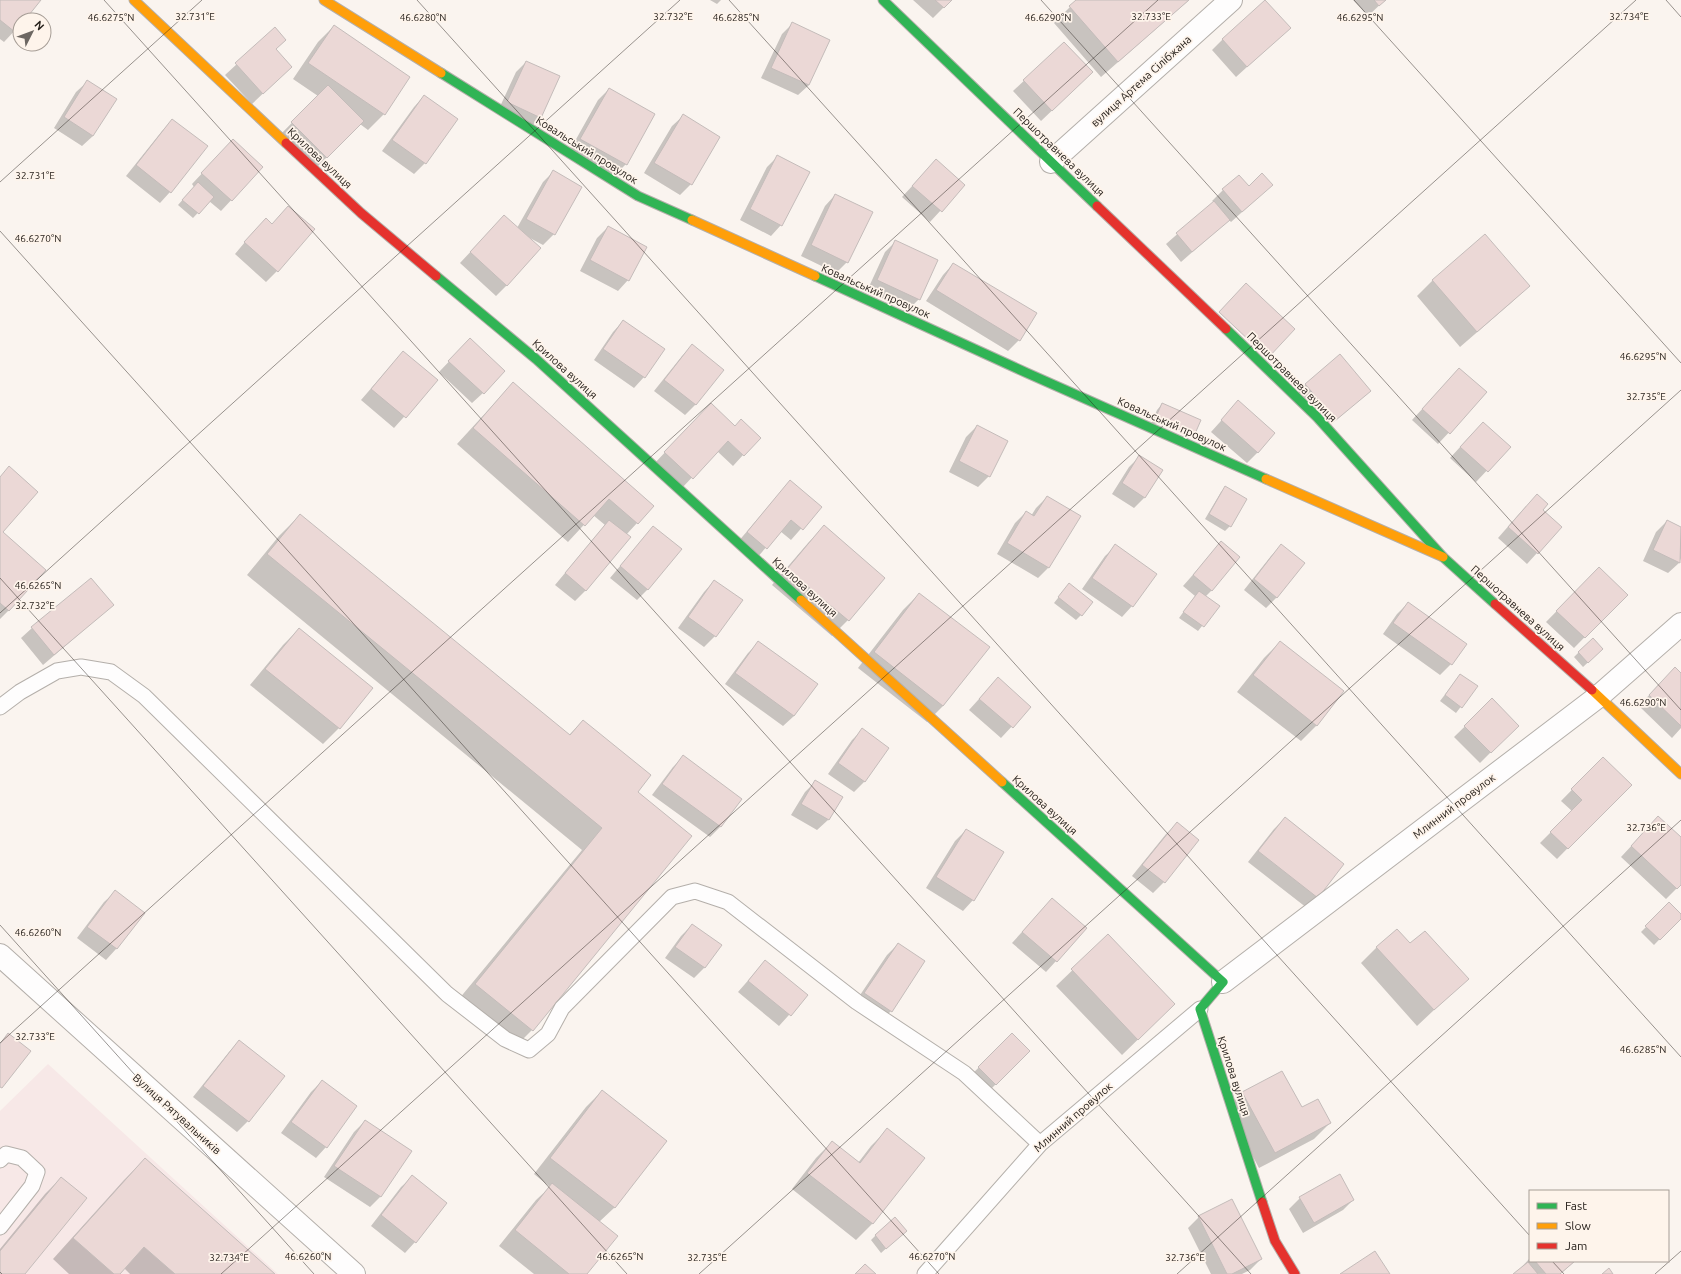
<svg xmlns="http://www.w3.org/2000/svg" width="1681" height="1274" viewBox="0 0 1681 1274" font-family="Ubuntu,sans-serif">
  <rect width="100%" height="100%" fill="#faf4ef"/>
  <!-- commercial -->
  <path fill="#f7e8e7" d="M48 1064 278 1274H0V1111Z"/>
  <!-- shadow -->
  <path fill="#0003" d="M0 0H40L24 20H20V25L4 42 0 39Z
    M710 0H721L717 4Z
    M913 0H951L933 18Z
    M1077 0H1189L1101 77 1054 23Z
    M1353 0H1385L1368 16Z
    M792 24 809 85 798 95 761 78 782 34Z
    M334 26 384 114 368 130 360 124 316 168 281 134 318 96 293 79 318 42Z
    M1290 28 1236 77 1212 50 1223 39Z
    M275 29V50L291 67 252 104 225 75Z
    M1064 43 1081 83 1041 121 1013 91Z
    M526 62 540 117 530 128 497 113 516 72Z
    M87 82 93 136 82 146 54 128 76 92Z
    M609 89 654 114 626 164 615 175 570 150 598 100Z
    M424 96 456 119 425 163 414 174 382 151 414 107Z
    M683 116 691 184 680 195 644 173 672 126Z
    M172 120 170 192 160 203 126 176 162 131Z
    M223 151 262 167 221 211 209 201 193 218 178 205 194 187 192 184Z
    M778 156 781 225 771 236 740 220 767 167Z
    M926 171 964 185 930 222 902 197Z
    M553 172 580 187 554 234 543 245 528 237 507 285 496 296 460 263 504 216 517 228 543 182Z
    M1248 187 1261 195 1231 222 1229 220 1181 262 1166 244 1214 202 1212 201 1223 190Z
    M835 195 847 262 836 273 801 256 825 206Z
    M608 227 628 280 618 291 580 271 597 238Z
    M255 230 277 271 266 282 235 254Z
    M896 241 919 299 908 310 867 291 885 252Z
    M953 264 1019 340 1008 351 926 301 943 275Z
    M1433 280 1528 286 1512 302 1460 347 1417 296Z
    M623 321 644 377 634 388 594 360 613 332Z
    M692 346 696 404 685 415 654 391 682 356Z
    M460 350 483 393 472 403 439 372Z
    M393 363 436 381 394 428 361 400Z
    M1449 380 1486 393 1438 444 1412 420Z
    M513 383 637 523 626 535 586 590 575 601 555 585 605 525 593 515 568 542 457 444Z
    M1306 384 1369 391 1325 430 1295 395Z
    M1238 402 1258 452 1247 463 1211 432Z
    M1162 404 1199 420 1151 424 1157 410Z
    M700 415 743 455 733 466 717 451 681 489 654 464Z
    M977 426 989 476 978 487 949 472 966 437Z
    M1472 434 1509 447 1476 482 1450 458Z
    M1139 457 1144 498 1134 508 1112 494 1129 467Z
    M0 477 2 532 9 610 0 619Z
    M790 481 820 507 791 540 780 531 756 559 737 543Z
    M1226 487 1230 526 1225 531 1205 519 1221 492Z
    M1047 497 1079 516 1048 568 1038 578 997 554 1015 523 1026 512 1031 516 1036 508Z
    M1526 506 1541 510 1537 553 1527 564 1498 538Z
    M300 515 569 735 583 721 637 792 691 836 532 1030 511 1051 454 1005 582 850 247 575 279 536Z
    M1667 521 1681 528V558L1679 563 1668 573 1643 561 1656 532Z
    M653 527 648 589 637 600 610 578Z
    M824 527 848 620 832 636 772 585 808 543Z
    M1221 543 1212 590 1205 597 1218 606 1198 631 1179 618 1195 596 1183 586Z
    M1282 545 1277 597 1266 608 1244 590 1271 556Z
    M1116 546 1132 606 1122 617 1082 589 1105 556Z
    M1599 568 1626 595 1574 648 1546 622Z
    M714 581 715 636 704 647 678 628 704 592Z
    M1069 584 1081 615 1076 620 1054 603Z
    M919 594 988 648 943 706 927 722 858 668 903 610Z
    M1408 603 1465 645 1451 664 1440 675 1383 634 1397 614Z
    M113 605 43 665 21 638 32 628Z
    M299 629 372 688 339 728 323 744 250 685 283 645Z
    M1280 642 1317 725 1301 741 1237 692 1264 658Z
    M758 643 816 684 794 716 783 726 725 684 748 653Z
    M1579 652 1597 654 1583 667 1574 657Z
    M1681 674V728L1672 738 1639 706 1664 679Z
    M1460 675 1476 687 1456 713 1440 701Z
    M998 678 1030 707 1001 738 969 710Z
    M1492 700 1517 726 1480 763 1454 737Z
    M862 730 888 748 864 782 854 792 828 774 852 740Z
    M683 757 721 826 710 837 652 795 673 767Z
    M1603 758 1630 785 1557 859 1540 843 1572 811 1561 801Z
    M815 782 841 797 828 820 817 830 791 815 805 792Z
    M1285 818 1317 897 1307 908 1248 862 1274 829Z
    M1177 824 1164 882 1153 893 1132 876 1166 834Z
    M1648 828 1681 839V884L1666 899 1621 857Z
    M966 830 973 900 963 911 926 888 955 841Z
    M115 892 143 913 116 949 106 960 77 938 104 902Z
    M1669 904 1681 915V917L1654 945 1641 932Z
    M1042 910 1086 928 1046 972 1012 943Z
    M692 925 720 945 704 968 694 978 665 958 681 936Z
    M1108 936 1158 1020 1122 1055 1056 986Z
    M898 944 891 1011 880 1022 854 1004 887 955Z
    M1410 945 1467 979 1417 1026 1361 963 1377 947Z
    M765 961 807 995 779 1026 738 992Z
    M1012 1035 1029 1051 985 1095 968 1078Z
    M239 1041 283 1076 248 1121 237 1132 193 1097 229 1052Z
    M322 1081 326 1147 316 1158 281 1133 311 1092Z
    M602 1091 666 1141 614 1208 599 1222 586 1274H534L499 1246 536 1200 550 1187 534 1174 586 1107Z
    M1243 1092 1301 1108 1330 1123 1314 1139 1259 1168 1227 1108Z
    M365 1121 381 1196 370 1207 324 1177 354 1132Z
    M887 1130 924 1158 872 1224 856 1240 792 1189 816 1158 832 1142 858 1163 871 1146Z
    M145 1159 274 1274H130L124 1268 119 1274H69L53 1259 124 1180Z
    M412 1177 415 1242 405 1253 371 1226 401 1187Z
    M61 1178 24 1274H0V1249L45 1194Z
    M1300 1198 1353 1200 1343 1210 1303 1233 1289 1209Z
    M1199 1217 1261 1259 1250 1270 1242 1274H1211L1188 1228Z
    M876 1235 900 1236 881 1253 871 1240Z
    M1530 1258V1261H1575L1560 1274H1515Z"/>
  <!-- building -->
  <path fill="#ebd8d6" stroke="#c4bcba" d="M0 0H41L25 20H20V27L15 32 0 20Z
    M935 0H952L944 8Z
    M1076 0H1189L1118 62 1069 6Z
    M1265 0 1291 28 1247 67 1222 39Z
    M1374 0H1386L1379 6Z
    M792 22 830 40 809 85 771 68Z
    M334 25 410 77 385 115 308 63Z
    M275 27 286 40 276 49 292 67 263 94 235 63Z
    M1064 42 1093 72 1052 111 1023 80Z
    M526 61 560 76 541 118 507 102Z
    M87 80 117 99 93 136 64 117Z
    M328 85 364 121 327 158 291 122Z
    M609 88 655 114 627 165 580 139Z
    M424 95 458 119 426 164 392 140Z
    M683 114 720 137 692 185 654 163Z
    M172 119 208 146 171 193 136 165Z
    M233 139 263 167 232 201 201 173Z
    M777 155 810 172 782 226 750 209Z
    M936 159 965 185 942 212 912 186Z
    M553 170 582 187 555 235 526 219Z
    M1262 173 1273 185 1242 212 1222 189 1239 175 1249 186Z
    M198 182 214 197 199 214 182 200Z
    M835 194 873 212 848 263 811 245Z
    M1214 201 1230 220 1192 252 1176 233Z
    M288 206 315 229 278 272 244 242 266 218 272 224Z
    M504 215 541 248 507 286 470 252Z
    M608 226 647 247 629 281 590 260Z
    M1485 234 1530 286 1477 332 1432 280Z
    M895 240 938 260 920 300 877 280Z
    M953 263 1037 313 1020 341 936 290Z
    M1246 283 1295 329 1268 358 1219 312Z
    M623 320 665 349 645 378 603 349Z
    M470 338 505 371 484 394 448 361Z
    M692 344 724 370 696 405 664 380Z
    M403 351 438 380 406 418 371 389Z
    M1340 354 1371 391 1336 420 1305 384Z
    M1459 368 1487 392 1450 434 1422 409Z
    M513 382 654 506 638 524 609 499 585 526 473 428Z
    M1238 400 1275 433 1258 453 1221 420Z
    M711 403 735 426 741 419 761 438 744 456 728 441 693 479 664 452Z
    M1162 403 1201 420 1194 436 1155 419Z
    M1483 422 1511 447 1488 472 1460 447Z
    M977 425 1008 441 990 477 959 461Z
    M1139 455 1163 470 1145 498 1122 483Z
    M9 466 38 492 3 532 46 570 9 611 0 603V477Z
    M790 480 822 507 803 530 791 520 767 549 747 532Z
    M1225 486 1247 499 1231 527 1209 514Z
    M1537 494 1548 504 1543 510 1562 527 1538 554 1508 527Z
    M1047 496 1081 516 1049 568 1007 543 1026 511 1034 516Z
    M300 514 570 735 583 720 651 775 638 792 692 836 533 1031 475 984 602 828 267 554Z
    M609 520 631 537 586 591 565 573Z
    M1667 520 1681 527 1680 563 1653 550Z
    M824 525 885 578 849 621 787 569Z
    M653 526 682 549 648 590 620 566Z
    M1221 541 1240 557 1212 591 1193 575Z
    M1115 544 1157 574 1133 607 1092 578Z
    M1281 544 1305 563 1277 598 1254 579Z
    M1599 567 1628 595 1585 638 1556 611Z
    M91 578 114 605 54 655 31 627Z
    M714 580 743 600 716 637 688 617Z
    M1069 583 1093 602 1082 616 1058 597Z
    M1199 591 1220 606 1204 627 1183 612Z
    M919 593 990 647 943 706 874 652Z
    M1408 602 1467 644 1452 665 1393 623Z
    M299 628 373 688 340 729 265 669Z
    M1593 638 1603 649 1588 663 1578 652Z
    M758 641 818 684 794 716 735 673Z
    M1280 641 1344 691 1317 726 1253 675Z
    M1675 667 1681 673V726L1649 695Z
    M1460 674 1478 686 1462 708 1445 695Z
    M998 677 1031 707 1013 728 979 699Z
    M1492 698 1519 726 1491 753 1464 726Z
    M862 728 889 748 865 782 838 763Z
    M683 755 742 799 721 827 662 784Z
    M1603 757 1632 785 1568 849 1550 832 1582 800 1571 789Z
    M815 780 843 797 829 820 801 804Z
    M1658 816 1681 837V885L1677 889 1631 846Z
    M1285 817 1344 864 1318 898 1258 851Z
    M1177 822 1199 840 1165 883 1142 865Z
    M966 829 1004 852 974 901 936 877Z
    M115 890 145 913 117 949 87 927Z
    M1052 898 1087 928 1057 962 1022 932Z
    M1669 902 1681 914V919L1660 940 1645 926Z
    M692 924 722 945 705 968 675 947Z
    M1397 929 1410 943 1425 931 1469 979 1434 1010 1376 947Z
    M1108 934 1175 1004 1138 1040 1071 969Z
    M898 943 925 961 892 1012 864 993Z
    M765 960 808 995 791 1016 748 981Z
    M8 1033 31 1051 2 1088 0 1087V1044Z
    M1012 1033 1030 1051 996 1085 978 1067Z
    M239 1040 285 1076 249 1122 203 1086Z
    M1282 1071 1302 1107 1318 1099 1331 1123 1275 1153 1242 1092Z
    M322 1080 357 1106 327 1148 291 1122Z
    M602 1090 667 1141 615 1208 550 1158Z
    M365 1120 412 1151 381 1197 334 1166Z
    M887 1128 925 1158 873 1224 807 1173 832 1141 860 1163Z
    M145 1158 275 1274H175L144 1247 120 1274H114L73 1238Z
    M1340 1174 1354 1200 1314 1223 1299 1197Z
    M412 1175 447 1203 416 1243 381 1215Z
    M61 1177 87 1198 25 1274H0V1251Z
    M552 1183 618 1236 587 1274H569L515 1230Z
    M1232 1199 1262 1259 1232 1274H1227L1198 1216Z
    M895 1217 907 1231 886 1249 875 1235Z
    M1375 1251 1390 1274H1340Z
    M1535 1261H1575L1560 1274H1546Z
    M1528 1262 1538 1274H1513Z
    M865 1264 876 1274H855Z
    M1609 1268 1613 1274H1602Z"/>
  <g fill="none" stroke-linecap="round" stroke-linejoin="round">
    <defs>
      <path id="lane" d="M0 707 20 692 57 671 81 667 111 672 144 696 447 994 505 1039 529 1050 548 1034 562 1008 672 897 695 891 728 902 857 1002 964 1073 1040 1144
        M0 1160 6 1154 22 1158 37 1172 32 1186 0 1227
        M925 1274 1040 1144 1200 1009"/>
      <path id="street" d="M1051 162 1231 0
        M0 955 354 1274
        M1223 982 1599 696 1681 624"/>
      <path id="fast" d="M883 0 1097 206
        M441 73 638 196 692 220
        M436 276 536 359 801 600
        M815 276 1027 373 1266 479
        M1226 329 1317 417 1443 557 1495 604
        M1002 782 1223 982 1200 1009 1262 1202"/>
      <path id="slow" d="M134 0 286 143
        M324 0 441 73
        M692 220 815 276
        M1266 479 1443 557
        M801 600 1002 782
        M1592 690 1681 774"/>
      <path id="jam" d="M286 143 361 213 436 276
        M1097 206 1226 329
        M1495 604 1592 690
        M1262 1202 1275 1241 1295 1274"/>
    </defs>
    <!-- lane casing -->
    <use href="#lane" stroke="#b4afaa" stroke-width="17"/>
    <!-- street casing -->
    <use href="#street" stroke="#b4afaa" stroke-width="24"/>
    <!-- fast casing -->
    <use href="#fast" stroke="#b4afaa" stroke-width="11"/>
    <!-- slow casing -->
    <use href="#slow" stroke="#b4afaa" stroke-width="11"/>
    <!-- jam casing -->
    <use href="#jam" stroke="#b4afaa" stroke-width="11"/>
    <!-- lane -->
    <use href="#lane" stroke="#fefdfd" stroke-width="15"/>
    <!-- street -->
    <use href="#street" stroke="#fefdfd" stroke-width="22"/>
    <!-- fast -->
    <use href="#fast" stroke="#30b455" stroke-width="9"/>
    <!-- slow -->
    <use href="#slow" stroke="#ff9f0a" stroke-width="9"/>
    <!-- jam -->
    <use href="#jam" stroke="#e5322d" stroke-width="9"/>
  </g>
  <!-- ticks -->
  <path fill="none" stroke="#211b16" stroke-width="1" stroke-opacity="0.45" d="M104 0 1251 1274M417 0 1530 1236M729 0 1681 1057M1041 0 1681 710M1354 0 1681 363M1666 0 1681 17M0 182 202 0M0 231 939 1274M0 578 627 1274M0 613 680 0M0 925 314 1274M0 1043 1158 0M1552 1261 1564 1274M0 1272 2 1274M221 1274 1636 0M699 1274 1681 390M1177 1274 1681 820M1655 1274 1681 1251"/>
  <g text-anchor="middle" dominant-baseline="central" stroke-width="3.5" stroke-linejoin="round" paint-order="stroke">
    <!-- street labels -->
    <g font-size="11" fill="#211b16" stroke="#fef4eb">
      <text transform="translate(1141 81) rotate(-42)">вулиця Артема Сілібжана</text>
      <text transform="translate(587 150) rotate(32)">Ковальський провулок</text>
      <text transform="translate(1059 152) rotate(44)">Першотравнева вулиця</text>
      <text transform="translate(320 158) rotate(43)">Крилова вулиця</text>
      <text transform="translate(876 291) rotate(24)">Ковальський провулок</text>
      <text transform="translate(565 369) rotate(42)">Крилова вулиця</text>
      <text transform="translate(1292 377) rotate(45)">Першотравнева вулиця</text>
      <text transform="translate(1172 424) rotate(24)">Ковальський провулок</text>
      <text transform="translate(805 587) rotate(42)">Крилова вулиця</text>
      <text transform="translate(1518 608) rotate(42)">Першотравнева вулиця</text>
      <text transform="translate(1045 805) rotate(42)">Крилова вулиця</text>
      <text transform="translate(1454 806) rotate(-37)">Млинний провулок</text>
      <text transform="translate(1234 1076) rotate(72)">Крилова вулиця</text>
      <text transform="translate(177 1114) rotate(42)">Вулиця Рятувальників</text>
      <text transform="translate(1073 1117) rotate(-41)">Млинний провулок</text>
    </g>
  </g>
  <g font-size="10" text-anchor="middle" fill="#211b16" stroke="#fef4eb" stroke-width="3.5" stroke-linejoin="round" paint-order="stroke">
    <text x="195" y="20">32.731°E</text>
    <text x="673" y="20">32.732°E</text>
    <text x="1151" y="20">32.733°E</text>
    <text x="1629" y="20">32.734°E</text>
    <text x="111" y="21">46.6275°N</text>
    <text x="423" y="21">46.6280°N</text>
    <text x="736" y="21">46.6285°N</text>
    <text x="1048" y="21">46.6290°N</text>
    <text x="1360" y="21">46.6295°N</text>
    <text x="35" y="179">32.731°E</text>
    <text x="38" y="242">46.6270°N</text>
    <text x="1643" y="360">46.6295°N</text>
    <text x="1646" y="400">32.735°E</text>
    <text x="38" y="589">46.6265°N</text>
    <text x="35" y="609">32.732°E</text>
    <text x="1643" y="706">46.6290°N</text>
    <text x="1646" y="831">32.736°E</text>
    <text x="38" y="936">46.6260°N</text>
    <text x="35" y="1040">32.733°E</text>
    <text x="1643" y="1053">46.6285°N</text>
    <text x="308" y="1260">46.6260°N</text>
    <text x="620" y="1260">46.6265°N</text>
    <text x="932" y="1260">46.6270°N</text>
    <text x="229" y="1261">32.734°E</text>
    <text x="707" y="1261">32.735°E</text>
    <text x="1185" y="1261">32.736°E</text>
  </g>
  <!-- legend -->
  <rect x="1529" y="1190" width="140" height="72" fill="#fef4eb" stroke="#a69d96"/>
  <rect x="1537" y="1203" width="20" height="6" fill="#30b455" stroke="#a69d96"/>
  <text x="1565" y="1210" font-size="12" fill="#211b16">Fast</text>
  <rect x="1537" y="1223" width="20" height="6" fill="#ff9f0a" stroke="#a69d96"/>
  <text x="1565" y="1230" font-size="12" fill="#211b16">Slow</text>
  <rect x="1537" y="1243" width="20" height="6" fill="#e5322d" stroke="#a69d96"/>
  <text x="1565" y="1250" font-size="12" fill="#211b16">Jam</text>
  <!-- north arrow -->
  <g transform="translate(32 32) rotate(48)"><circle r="19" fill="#fef4eb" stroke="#a69d96"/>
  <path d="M0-3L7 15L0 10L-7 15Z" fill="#6d6762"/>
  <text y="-6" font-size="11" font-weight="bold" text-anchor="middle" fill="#211b16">N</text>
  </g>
</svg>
